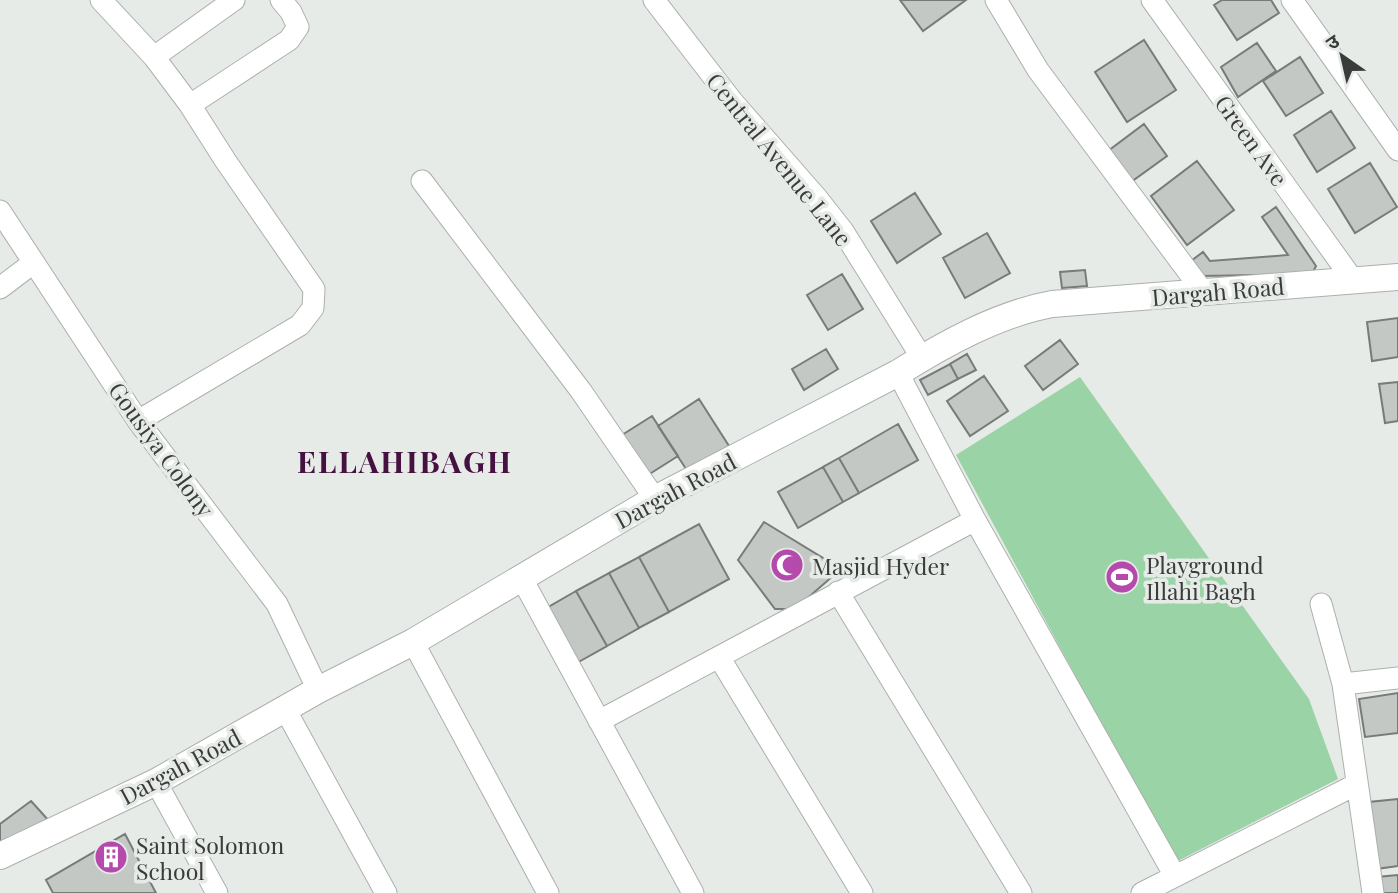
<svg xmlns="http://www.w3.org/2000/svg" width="1398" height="893" viewBox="0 0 1398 893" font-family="'Playfair Display','Noto Sans Devanagari',serif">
  <rect width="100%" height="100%" fill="#e7ebe7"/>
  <!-- green -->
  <path fill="#9ad3a6" d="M1080 377 1309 699 1338 779 1176 862 956 455Z"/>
  <!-- building -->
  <path fill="#c4c8c4" stroke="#787c79" stroke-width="2" d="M900 0H966L923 31Z
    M1222 0H1271L1279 13 1237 40 1214 5Z
    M1144 40 1176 90 1127 122 1095 72Z
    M1257 43 1276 71 1238 97 1221 67Z
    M1300 57 1323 93 1286 116 1263 81Z
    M1331 111 1355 148 1317 172 1294 135Z
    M1144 124 1167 156 1131 182 1108 151Z
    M1197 161 1234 210 1187 245 1151 196Z
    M1370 163 1397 207 1355 233 1328 189Z
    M915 193 941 234 897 263 871 221Z
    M1276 207 1316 266 1312 274 1201 276 1191 261 1203 252 1210 261 1288 255 1262 217Z
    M987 233 1010 273 965 298 943 258Z
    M1085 270 1087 286 1062 288 1060 272Z
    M842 274 863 309 828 330 807 295Z
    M1398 318V357L1372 361 1367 322Z
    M1060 340 1078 364 1043 390 1025 366Z
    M826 349 838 369 804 390 792 369Z
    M967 354 976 370 958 379 950 364Z
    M950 364 958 379 928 395 920 380Z
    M984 376 1008 411 970 436 947 401Z
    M1398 382V421L1385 423 1379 384Z
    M699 399 729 446 688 472 658 426Z
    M652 416 678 456 648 475 622 435Z
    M898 424 918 460 859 493 839 458Z
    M839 458 859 493 843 502 823 467Z
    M823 467 843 502 798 528 778 492Z
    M764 522 841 569 795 609H775L738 560Z
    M699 524 729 579 669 612 639 557Z
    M639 557 669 612 639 628 609 573Z
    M609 573 639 628 607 646 576 591Z
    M576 591 607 646 575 664 545 609Z
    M1398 693V733L1365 737 1359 699Z
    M1398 799V866L1376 869 1369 802Z
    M31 801 50 822 0 848V824Z
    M125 834 156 893H53L46 880Z
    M1398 875V893H1379L1377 877Z"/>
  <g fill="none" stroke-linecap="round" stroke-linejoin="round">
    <defs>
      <path id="minor" d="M101 0 154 57 190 105 225 160 314 289 313 308 300 325 138 421
        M654 0 732 101 817 198 843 231 922 358
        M996 0 1038 70 1204 293
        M1152 0 1353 280
        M1292 0 1398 150
        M154 57 234 0
        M190 105 289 40 298 27 291 12 281 0
        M422 181 581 391 655 499
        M0 211 138 421 277 604 318 690
        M0 288 33 263
        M898 373 975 520 1175 876
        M521 577 693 893
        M838 592 1021 893
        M1321 604 1343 684 1373 893
        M413 642 548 893
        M719 657 862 893
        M1343 684 1398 678
        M285 709 386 893
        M599 721 975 520
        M156 782 217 893
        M1142 893 1357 784"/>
      <path id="tertiary" d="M0 856 156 782 318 690 413 642 655 499 898 373C944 344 998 314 1052 304L1398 277"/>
    </defs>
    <!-- minor casing -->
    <use href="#minor" stroke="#acb0ad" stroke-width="23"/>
    <!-- tertiary casing -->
    <use href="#tertiary" stroke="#acb0ad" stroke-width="28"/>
    <!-- minor -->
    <use href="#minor" stroke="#fff" stroke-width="21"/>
    <!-- tertiary -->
    <use href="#tertiary" stroke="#fff" stroke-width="26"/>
  </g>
  <!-- icons -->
  <defs>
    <symbol id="mosque-disc" viewBox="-11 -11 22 22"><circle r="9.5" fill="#b44aac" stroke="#e7ebe7"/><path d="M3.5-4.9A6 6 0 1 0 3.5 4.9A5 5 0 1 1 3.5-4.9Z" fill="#fff"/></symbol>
    <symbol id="stadium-disc" viewBox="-11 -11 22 22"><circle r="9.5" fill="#b44aac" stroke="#e7ebe7"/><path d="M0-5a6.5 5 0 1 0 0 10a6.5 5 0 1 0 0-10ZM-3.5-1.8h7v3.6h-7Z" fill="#fff"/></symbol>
    <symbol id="building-disc" viewBox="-11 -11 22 22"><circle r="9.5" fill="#b44aac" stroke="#e7ebe7"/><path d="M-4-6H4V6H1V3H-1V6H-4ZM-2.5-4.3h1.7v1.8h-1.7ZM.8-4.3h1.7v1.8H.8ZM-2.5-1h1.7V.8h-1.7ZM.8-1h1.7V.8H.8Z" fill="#fff"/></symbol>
  </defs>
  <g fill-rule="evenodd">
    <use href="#mosque-disc" x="768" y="546" width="38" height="38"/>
    <use href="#stadium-disc" x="1103" y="558" width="38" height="38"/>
    <use href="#building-disc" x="92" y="838" width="38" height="38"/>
  </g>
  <g text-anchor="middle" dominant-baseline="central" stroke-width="7" stroke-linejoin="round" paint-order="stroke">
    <!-- street labels -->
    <g font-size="23" fill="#3a3c3b" stroke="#e7ebe7">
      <text transform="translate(1252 140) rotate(54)">Green Ave</text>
      <text transform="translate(780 159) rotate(51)">Central Avenue Lane</text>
      <text transform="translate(1218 291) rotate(-5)">Dargah Road</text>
      <text transform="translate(162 449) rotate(54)">Gousiya Colony</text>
      <text transform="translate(675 490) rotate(-28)">Dargah Road</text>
      <text transform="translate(180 766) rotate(-28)">Dargah Road</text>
    </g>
    <!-- poi labels -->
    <g font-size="23" fill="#3a3c3b" stroke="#e7ebe7" text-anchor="start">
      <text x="1146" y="564">Playground<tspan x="1146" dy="26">Illahi Bagh</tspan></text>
      <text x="812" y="565">Masjid Hyder</text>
      <text x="136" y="844">Saint Solomon<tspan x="136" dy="26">School</tspan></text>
    </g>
    <!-- district labels -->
    <g font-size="30" font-weight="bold" letter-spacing="2" fill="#441140" stroke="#e7ebe7">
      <text x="405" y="461">ELLAHIBAGH</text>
    </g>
  </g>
  <!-- north arrow -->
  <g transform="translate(1342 56) rotate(326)" stroke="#e7ebe7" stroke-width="5" paint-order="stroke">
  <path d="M0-5L12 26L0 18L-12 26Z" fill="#3a3c3b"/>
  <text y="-10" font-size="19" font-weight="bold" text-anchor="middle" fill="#3a3c3b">उ</text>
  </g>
</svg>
